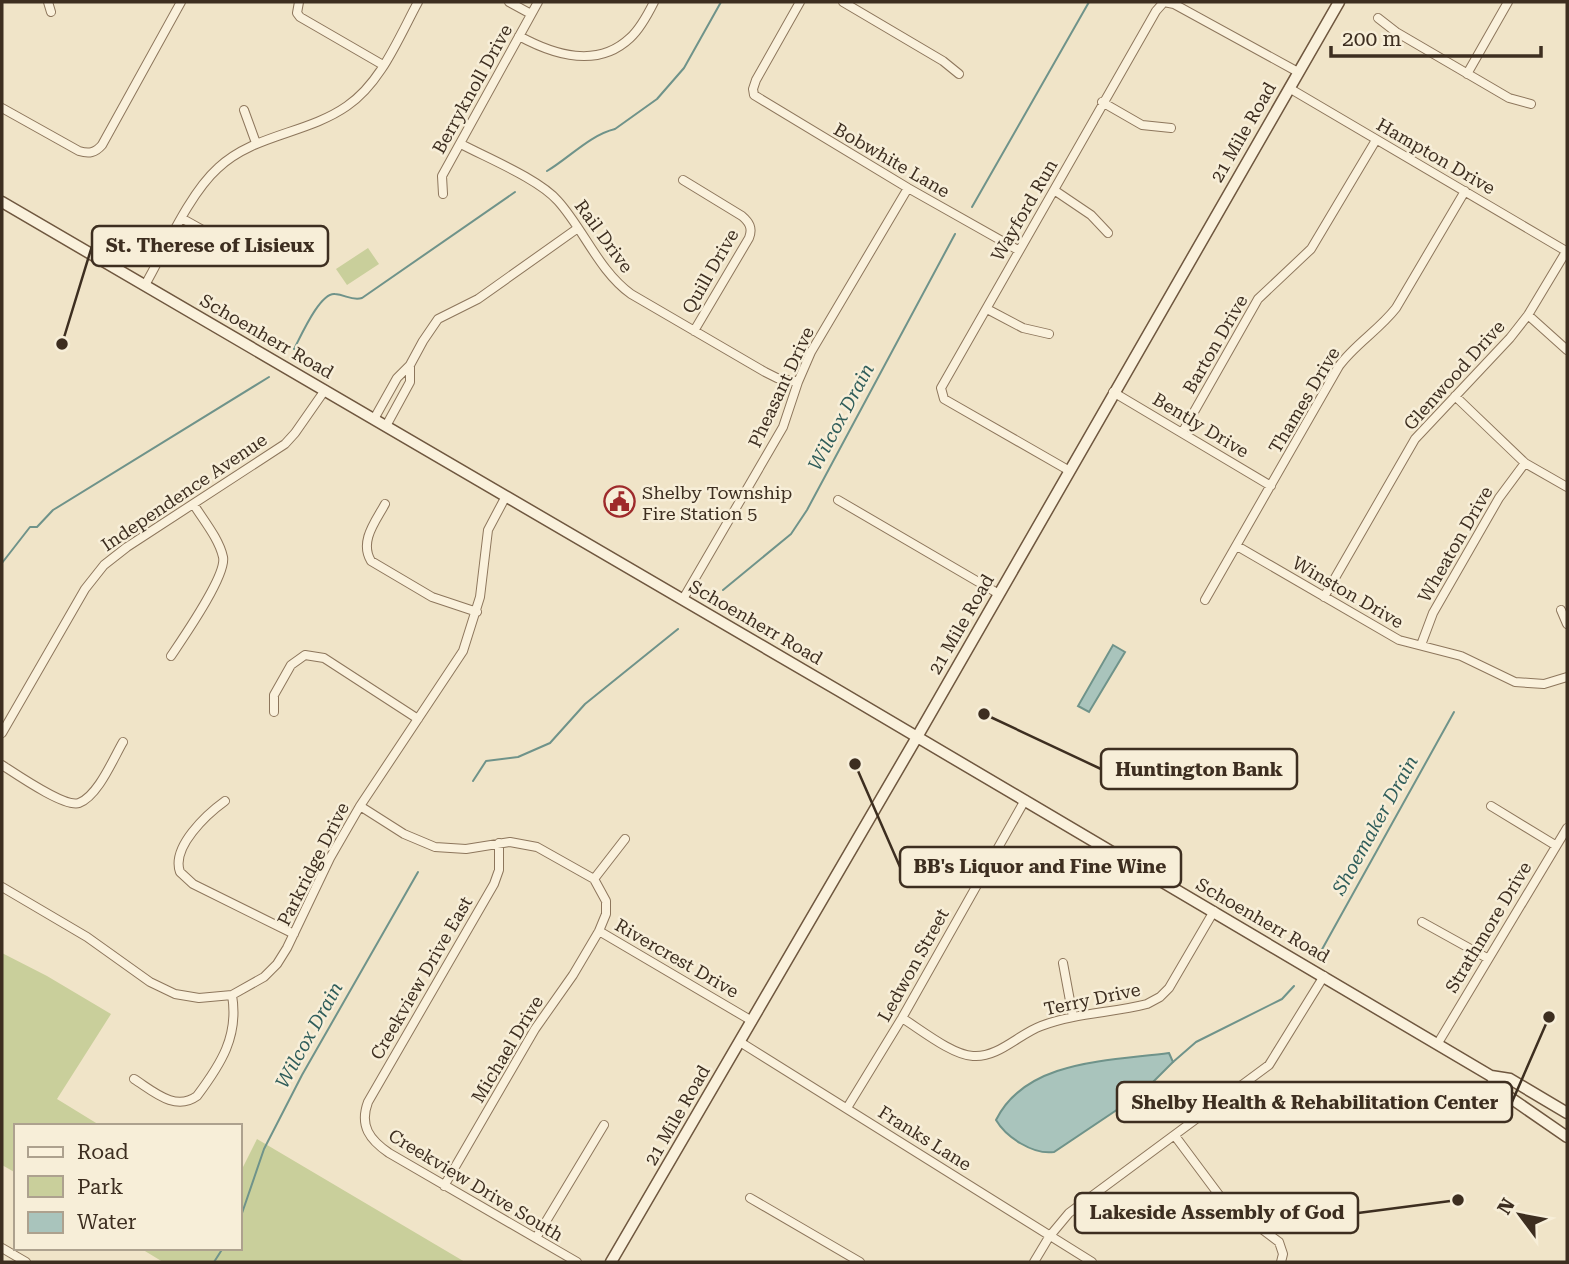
<svg xmlns="http://www.w3.org/2000/svg" width="1569" height="1264" viewBox="0 0 1569 1264" font-family="'Roboto Serif',serif">
  <rect width="100%" height="100%" fill="#f0e4c8"/>
  <!-- green -->
  <path fill="#c9cf9b" d="M368 248 379 264 347 285 336 269Z
    M2 953 47 976 111 1014 57 1099 101 1126H16V1173L2 1165Z
    M257 1139 465 1262H163L140 1248H240V1173Z"/>
  <!-- water -->
  <path fill="#a9c4bc" stroke="#6f938a" stroke-width="2" d="M1113 645 1125 652 1089 712 1078 706Z
    M1169 1053 1173 1062 1142 1093 1054 1152C1033 1155 1006 1137 996 1120 1026 1059 1111 1061 1169 1053Z"/>
  <g fill="none" stroke-linecap="round" stroke-linejoin="round">
    <!-- stream -->
    <path stroke="#6f938a" stroke-width="2" d="M547 171C569 158 590 135 615 129L657 99 684 68 721 2
      M972 207 1089 2
      M294 349C301 336 320 292 335 294 346 295 352 301 362 298L515 192
      M2 563 30 527H37L53 510 269 377
      M723 590 791 534 807 510 955 234
      M473 781 486 761 518 757 550 743 585 704 678 629
      M1320 953 1454 712
      M1173 1062 1196 1042 1282 999 1294 986
      M240 1219 264 1149 302 1075 418 872
      M214 1262 223 1248"/>
    <defs>
      <path id="street" d="M48 2 51 12
        M299 2 297 13 300 17 383 65
        M509 2 531 14
        M800 2 756 80 753 89 754 95 908 188 1018 250
        M843 2 943 61 959 74
        M1378 18 1396 32 1509 98 1531 104
        M519 36C554 55 597 69 630 38 640 29 648 14 654 2
        M1467 74 1508 2
        M1289 88 1566 251
        M1102 102 1142 125 1171 128
        M2 108 79 151C89 154 95 153 102 145L181 2
        M244 110 256 143
        M461 144C487 158 539 179 558 201 584 230 599 271 631 294L765 372 777 378 798 382
        M683 180 742 216C749 222 753 228 749 238L694 331
        M1054 190 1091 215 1108 233
        M443 194 442 176 538 2
        M183 219 246 254 272 260
        M145 285C165 250 189 194 218 168 254 134 307 134 347 106 381 83 399 37 418 2
        M987 309 1023 328 1049 334
        M1528 315 1567 350
        M410 365 423 341 438 319 478 299 578 228
        M1113 392 1271 486
        M1455 396 1525 463 1567 487
        M374 419 397 378 410 365V382L386 426
        M1182 433 1258 299 1311 249 1376 140
        M1068 470 944 399 941 388 1156 11 1164 2 1174 4 1298 72
        M838 500 999 594
        M385 504C376 521 359 541 371 561L432 597 477 612
        M1237 546 1399 640 1461 656 1515 682 1544 684 1567 677
        M1324 597 1415 439 1510 338 1528 315 1567 250
        M683 599 783 427 798 382 811 352 908 188
        M1205 600 1339 366C1355 344 1379 330 1396 308L1465 191
        M1561 610 1567 624
        M1421 645 1433 613 1499 498 1525 463
        M171 656C183 638 227 575 223 557 219 539 204 521 194 505
        M274 712V695L291 665 305 655 324 658 418 719
        M2 733 85 589 104 565 127 547 285 444 295 433 325 390
        M2 765C16 774 65 808 79 803 98 796 113 759 123 742
        M225 801C207 814 171 847 180 872L193 884 294 934
        M360 806 404 834 435 847 466 849 510 842 537 847 594 879 606 901V914L599 931 573 975 535 1029 444 1186
        M1491 806 1555 845
        M499 843V870L494 884 368 1102C359 1126 370 1140 389 1153L577 1262
        M594 879 625 839
        M2 887 87 937 150 982 175 994 199 998 232 995 264 977 277 964 287 948 330 858 360 806 463 651 480 597 488 530 506 496
        M1422 922 1487 958
        M599 931 752 1021
        M1063 963 1073 1017
        M902 1018C920 1029 952 1055 973 1056 998 1058 1019 1034 1041 1026 1075 1013 1112 1013 1147 1004L1160 997 1169 988 1214 911
        M740 1042 1092 1262
        M1438 1043 1567 828
        M134 1079C153 1091 175 1112 197 1096 221 1064 239 1036 232 995
        M847 1108 902 1018 1025 800
        M1175 1136 1222 1199 1279 1242 1283 1254 1281 1262
        M750 1198 860 1262
        M536 1238 604 1125
        M2 1248 26 1262
        M1034 1262 1049 1237 1069 1213 1269 1065 1324 976"/>
      <path id="secondary" d="M2 202 841 692 1491 1076 1510 1079 1567 1113
        M1491 1076 1502 1092 1567 1137
        M611 1262 917 737 1339 2"/>
    </defs>
    <!-- street casing -->
    <use href="#street" stroke="#8d765c" stroke-width="10"/>
    <!-- secondary casing -->
    <use href="#secondary" stroke="#6f573f" stroke-width="13"/>
    <!-- street -->
    <use href="#street" stroke="#faf1dc" stroke-width="8"/>
    <!-- secondary -->
    <use href="#secondary" stroke="#faf1dc" stroke-width="10"/>
  </g>
  <!-- icons -->
  <defs>
    <symbol id="civic-ring" viewBox="-11 -11 22 22"><circle r="9.5" fill="#f7eed8" stroke="#9e2a2b" stroke-width="1.5"/><path d="M-.6-6.5H3V-4.5H.6V-3L4-1V1h2V6H-6V1h2V-1L-.6-3ZM-1.2 2.5V6h2.4V2.5Z" fill="#9e2a2b"/></symbol>
  </defs>
  <g fill-rule="evenodd">
    <use href="#civic-ring" x="602" y="484" width="35" height="35"/>
  </g>
  <g text-anchor="middle" dominant-baseline="central" stroke-width="5" stroke-linejoin="round" paint-order="stroke">
    <!-- street labels -->
    <g font-size="18" fill="#3d2e20" stroke="#f7eed8">
      <text transform="translate(472 89) rotate(-61)">Berryknoll Drive</text>
      <text transform="translate(1243 132) rotate(-60)">21 Mile Road</text>
      <text transform="translate(1436 156) rotate(30)">Hampton Drive</text>
      <text transform="translate(892 160) rotate(30)">Bobwhite Lane</text>
      <text transform="translate(1024 210) rotate(-60)">Wayford Run</text>
      <text transform="translate(604 236) rotate(54)">Rail Drive</text>
      <text transform="translate(710 271) rotate(-60)">Quill Drive</text>
      <text transform="translate(267 336) rotate(30)">Schoenherr Road</text>
      <text transform="translate(1215 344) rotate(-60)">Barton Drive</text>
      <text transform="translate(1454 375) rotate(-48)">Glenwood Drive</text>
      <text transform="translate(781 387) rotate(-65)">Pheasant Drive</text>
      <text transform="translate(1304 400) rotate(-59)">Thames Drive</text>
      <text transform="translate(1201 425) rotate(31)">Bently Drive</text>
      <text transform="translate(184 492) rotate(-34)">Independence Avenue</text>
      <text transform="translate(1455 544) rotate(-60)">Wheaton Drive</text>
      <text transform="translate(1348 592) rotate(30)">Winston Drive</text>
      <text transform="translate(756 622) rotate(30)">Schoenherr Road</text>
      <text transform="translate(961 624) rotate(-60)">21 Mile Road</text>
      <text transform="translate(313 864) rotate(-63)">Parkridge Drive</text>
      <text transform="translate(1263 920) rotate(30)">Schoenherr Road</text>
      <text transform="translate(1488 927) rotate(-59)">Strathmore Drive</text>
      <text transform="translate(677 958) rotate(30)">Rivercrest Drive</text>
      <text transform="translate(913 965) rotate(-61)">Ledwon Street</text>
      <text transform="translate(421 978) rotate(-60)">Creekview Drive East</text>
      <text transform="translate(1092 999) rotate(-12)">Terry Drive</text>
      <text transform="translate(507 1049) rotate(-59)">Michael Drive</text>
      <text transform="translate(677 1115) rotate(-60)">21 Mile Road</text>
      <text transform="translate(925 1138) rotate(32)">Franks Lane</text>
      <text transform="translate(476 1185) rotate(31)">Creekview Drive South</text>
    </g>
    <!-- poi labels -->
    <g font-size="18" fill="#3d2e20" stroke="#f7eed8" text-anchor="start">
      <text x="642" y="492">Shelby Township<tspan x="642" dy="21">Fire Station 5</tspan></text>
    </g>
    <!-- water labels -->
    <g font-size="19" font-style="italic" fill="#2f5d5a" stroke="#f7eed8">
      <text transform="translate(841 417) rotate(-62)">Wilcox Drain</text>
      <text transform="translate(1375 825) rotate(-61)">Shoemaker Drain</text>
      <text transform="translate(309 1035) rotate(-61)">Wilcox Drain</text>
    </g>
  </g>
  <!-- callouts -->
  <path fill="none" stroke="#3d2e20" stroke-width="2.5" d="M62 344L92 246M984 714L1101 769M855 764L900 867M1549 1017L1512 1102M1458 1200L1358 1213"/>
  <g fill="#3d2e20" stroke="#f7eed8" stroke-width="2.5">
    <circle cx="62" cy="344" r="7"/>
    <circle cx="984" cy="714" r="7"/>
    <circle cx="855" cy="764" r="7"/>
    <circle cx="1549" cy="1017" r="7"/>
    <circle cx="1458" cy="1200" r="7"/>
  </g>
  <g fill="#f7eed8" stroke="#3d2e20" stroke-width="2.5">
    <rect x="92" y="226" width="236" height="40" rx="7"/>
    <rect x="1101" y="749" width="196" height="40" rx="7"/>
    <rect x="900" y="847" width="281" height="40" rx="7"/>
    <rect x="1117" y="1082" width="395" height="40" rx="7"/>
    <rect x="1075" y="1193" width="283" height="40" rx="7"/>
  </g>
  <g font-size="19" text-anchor="middle" font-weight="bold" fill="#3d2e20">
    <text x="210" y="252">St. Therese of Lisieux</text>
    <text x="1199" y="776">Huntington Bank</text>
    <text x="1040" y="873">BB's Liquor and Fine Wine</text>
    <text x="1315" y="1109">Shelby Health &amp; Rehabilitation Center</text>
    <text x="1217" y="1219">Lakeside Assembly of God</text>
  </g>
  <!-- border -->
  <rect width="1569" height="1264" fill="none" stroke="#3d2e20" stroke-width="7"/>
  <!-- legend -->
  <rect x="14" y="1124" width="228" height="126" fill="#f7eed8" stroke="#ada18e" stroke-width="2"/>
  <rect x="28" y="1147" width="35" height="10" fill="#faf1dc" stroke="#ada18e" stroke-width="2"/>
  <text x="77" y="1159" font-size="21" fill="#3d2e20">Road</text>
  <rect x="28" y="1176" width="35" height="21" fill="#c9cf9b" stroke="#ada18e" stroke-width="2"/>
  <text x="77" y="1194" font-size="21" fill="#3d2e20">Park</text>
  <rect x="28" y="1212" width="35" height="21" fill="#a9c4bc" stroke="#ada18e" stroke-width="2"/>
  <text x="77" y="1229" font-size="21" fill="#3d2e20">Water</text>
  <!-- north arrow -->
  <g transform="translate(1520 1215) rotate(302)" stroke="#f7eed8" stroke-width="5" paint-order="stroke">
  <path d="M0-5L12 26L0 18L-12 26Z" fill="#3d2e20"/>
  <text y="-10" font-size="19" font-weight="bold" text-anchor="middle" fill="#3d2e20">N</text>
  </g>
  <!-- scale -->
  <path d="M1331 46v10h210v-10" fill="none" stroke="#3d2e20" stroke-width="3.5"/>
  <text x="1342" y="46" font-size="21" fill="#3d2e20" stroke="#f7eed8" stroke-width="5" paint-order="stroke">200 m</text>
</svg>
